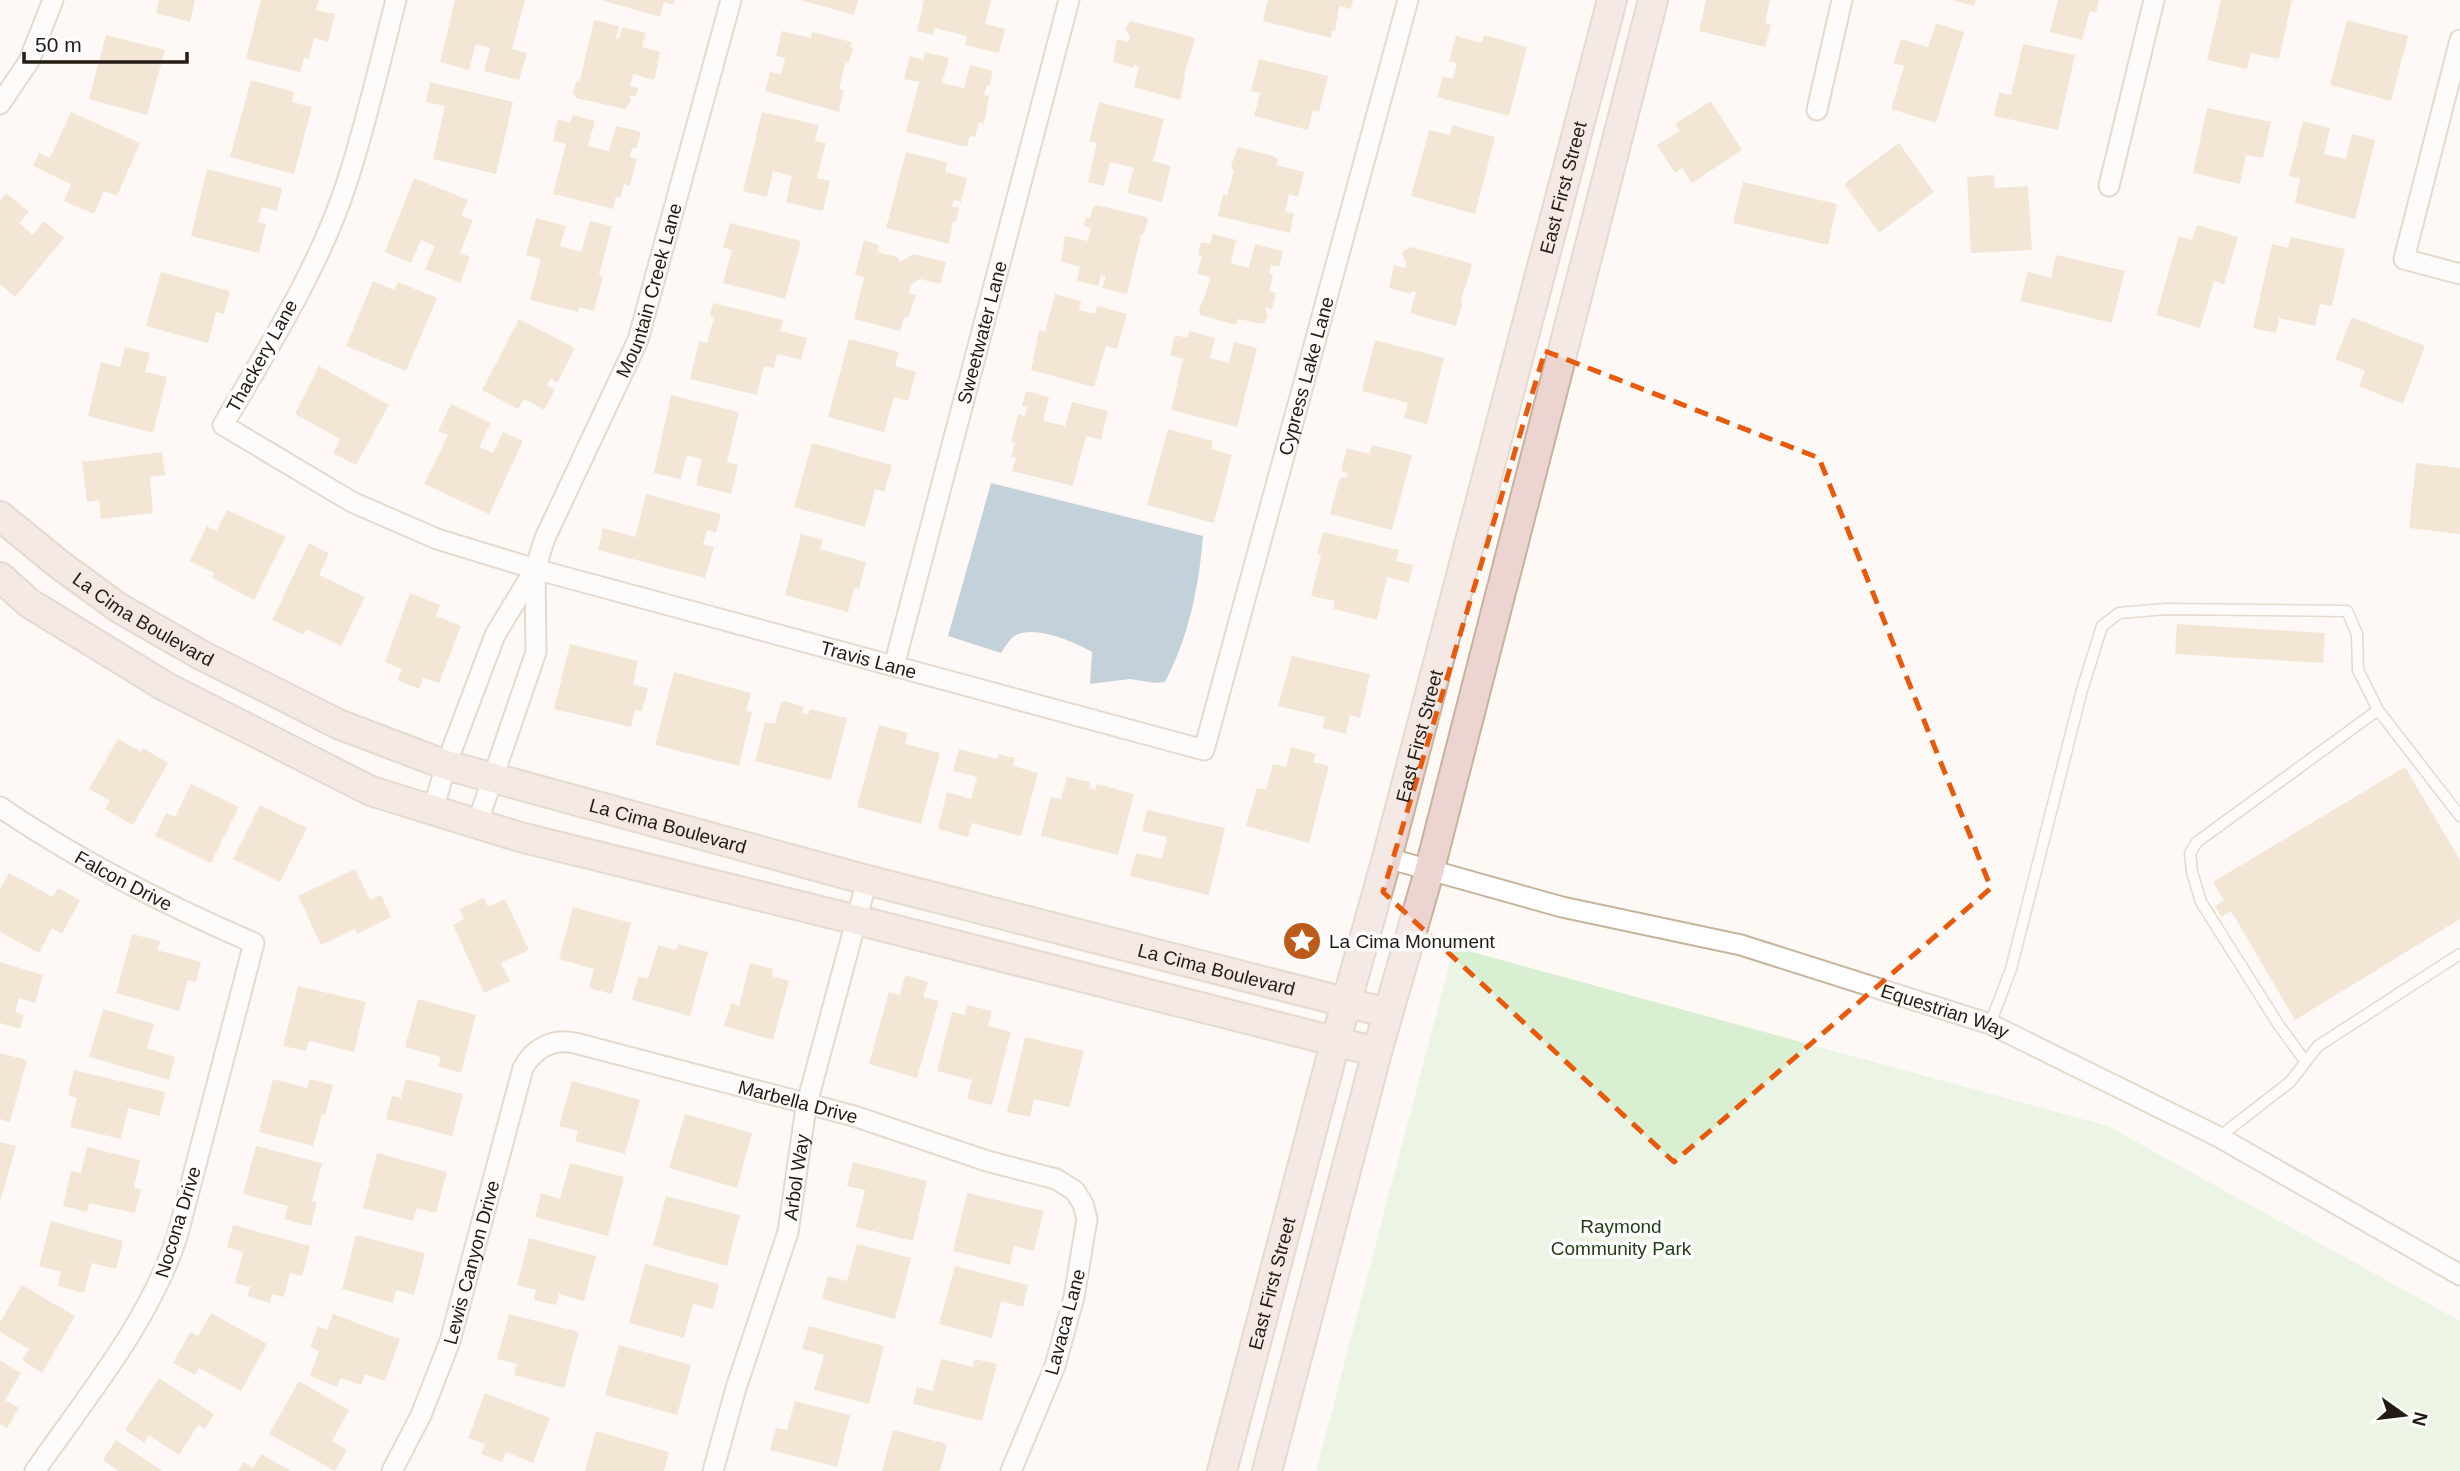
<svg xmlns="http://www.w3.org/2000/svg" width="2460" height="1471" viewBox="0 0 2460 1471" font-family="Helvetica,sans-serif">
  <rect width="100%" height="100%" fill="#fef9f5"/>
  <!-- green -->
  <path fill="#d8f0d1" d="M1454 947 2108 1126 2460 1321V1471H1316Z"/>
  <!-- water -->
  <path fill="#7da2b8" d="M991 483 1203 536C1199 586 1189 637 1165 682L1155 683 1130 679 1090 684 1092 652C1075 642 1035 625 1016 635 1010 638 1005 647 1001 653L948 636Z"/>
  <!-- building -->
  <path fill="#e9ceae" d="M159 0H195L190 22 156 13Z
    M261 0H319L316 10 335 14 328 42 314 38 309 59 304 58 300 72 246 59Z
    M455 0H525L512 49 527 53 519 80 484 71 490 48 476 44 469 70 440 62Z
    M601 0H675L673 5 664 2 660 17Z
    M800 0H858L854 15Z
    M924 0H991L985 24 1005 29 999 53 965 45 967 36 935 28 933 35 917 31Z
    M1268 0H1353L1351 9 1339 6 1335 31 1332 30 1331 38 1263 21Z
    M1706 0H1770L1765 23 1771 25 1765 47 1699 31Z
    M1952 0H1976L1974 6Z
    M2058 0H2099L2096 13 2090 11 2082 40 2050 32Z
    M2221 0H2292L2279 59 2251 53 2247 69 2207 60Z
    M594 20 619 26 616 38 619 39 622 27 646 33 642 47 660 52 655 78 653 80 633 74 630 86 638 88 636 97 629 95 631 101 625 109 576 98 573 93 576 82 580 80Z
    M2347 20 2408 36 2391 101 2330 85Z
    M1130 21 1193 37 1195 40 1184 74 1185 78 1180 100 1134 87 1139 66 1134 65V68L1113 62 1117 39 1128 42 1130 37 1125 29Z
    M1936 23 1964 32 1936 123 1891 109 1904 66 1893 63 1901 39 1928 47Z
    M782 31 811 38 812 32 852 42 850 47 853 48 849 62 845 64 839 89 844 90 839 112 765 91 770 72 781 74 785 58 776 56Z
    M106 35 165 50 147 115 89 99Z
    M1484 35 1527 47 1509 116 1437 97 1443 76 1453 79 1457 63 1449 61 1456 36 1482 43Z
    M2023 44 2075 55 2058 130 1994 116 1999 92 2011 95Z
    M925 52 949 58 942 83 964 88 970 65 993 71 990 85H987L984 95 989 96 984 124 979 122 975 137 970 136 967 147 906 132 919 82 904 79 910 56 923 60Z
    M1259 59 1328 76 1319 112 1313 110 1308 130 1254 116 1260 93 1251 91Z
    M251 80 294 92 292 102 312 107 294 174 230 157Z
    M430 82 513 102 496 174 433 159 445 106 426 102Z
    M1711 101 1742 150 1692 183 1682 168 1675 173 1657 145 1680 131 1675 124Z
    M1099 102 1164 119 1153 161 1171 166 1162 202 1127 193 1134 168 1110 162 1104 186 1088 182 1097 143 1089 141Z
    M2207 108 2271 122 2263 158 2246 155 2240 184 2193 173Z
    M71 112 140 143 117 196 104 191 94 214 64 201 71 184 33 166 39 153 50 158Z
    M762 112 819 125 815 141 826 143 817 178 830 181 823 211 786 202 792 176 773 171 767 197 743 191Z
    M573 115 595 121 588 146 609 151 616 126 641 132 636 149 632 148 630 157 637 159 630 186 624 184 620 198 616 196 613 209 553 194 566 144 553 141 558 119 570 123Z
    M2303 121 2330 128 2324 154 2346 159 2352 134 2375 140 2355 219 2295 203 2300 179 2289 176Z
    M1452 125 1495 137 1475 214 1411 196 1429 130 1450 135Z
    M1899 143 1934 192 1879 233 1844 184Z
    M1238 147 1270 155 1278 159 1276 165 1304 172 1298 197 1289 194 1285 212 1294 214 1290 233 1218 216 1223 194 1227 196 1234 171 1231 166Z
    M906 152 947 162 945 172 967 178 961 202 954 200 952 206 959 207 956 222 953 221 949 244 886 228Z
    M207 169 282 188 277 211 262 207 258 222 266 224 259 253 191 236Z
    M1994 175 1995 188 2028 186 2032 250 1971 253 1967 177Z
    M414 178 468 200 461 216 473 220 460 253 470 257 460 283 425 269 435 246 421 240 411 263 385 252Z
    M1743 182 1837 204 1828 245 1733 223Z
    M6 193 29 212 19 223 33 235 44 221 64 238 15 297 0 284V201Z
    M1097 205 1146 217 1148 221 1144 233 1141 235 1127 294 1102 288 1106 276 1101 275 1098 286 1077 281 1080 267 1061 261 1065 236 1088 241 1091 228 1083 226 1086 217 1090 218 1093 207Z
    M536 218 566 226 560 246 581 252 590 221 612 226 599 275 603 276 594 311 579 307 578 312 530 300 541 259 526 255Z
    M730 223 801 241 785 299 723 283 732 250 723 247Z
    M2197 225 2238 237 2224 284 2214 281 2200 328 2156 315 2179 236 2192 240Z
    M1213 234 1236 240 1231 263 1249 268 1255 244 1283 251 1279 267 1271 265 1269 273 1273 275 1269 291 1276 293 1272 309 1265 307 1268 317 1263 324 1238 319 1236 325 1200 315 1199 309 1205 296 1210 277 1197 274 1202 256 1198 255 1201 242 1210 244Z
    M2291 237 2345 249 2332 306 2320 304 2315 326 2279 318 2276 333 2253 328 2272 244 2288 248Z
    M864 240 879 245 877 252 897 257 900 262 914 254 946 262 940 284 920 279 912 284 909 293 916 295 908 318 904 317 900 331 854 319 864 277 855 275Z
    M1411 247 1470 263 1472 266 1461 300 1462 304 1456 326 1410 313 1416 292 1411 291V294L1389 288 1394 265 1405 268 1406 263 1402 252Z
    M2056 255 2125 271 2112 323 2020 301 2028 272 2051 278Z
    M161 272 230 291 224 314 216 312 208 343 146 326Z
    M373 281 394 290 398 282 437 298 406 371 346 346Z
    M1055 294 1081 301 1079 310 1095 314 1097 306 1127 314 1117 349 1106 346 1094 387 1031 370 1039 330 1045 332Z
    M713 303 783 320 780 331 807 338 801 360 777 354 774 368 764 366 757 395 690 379 699 341 707 343 714 317 710 316Z
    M2352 317 2425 346 2403 404 2359 386 2365 371 2335 359Z
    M519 319 575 348 557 383 551 379 547 385 555 390 544 410 524 399 518 409 482 390Z
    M1189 331 1215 338 1210 358 1229 363 1234 342 1257 348 1237 427 1171 410 1183 359 1170 355 1175 335 1188 338Z
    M849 339 899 352 895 366 916 372 908 401 894 397 884 432 828 417Z
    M1375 340 1444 358 1427 424 1404 418 1408 403 1362 391Z
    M125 347 150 353 145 372 167 377 153 433 88 416 101 362 120 367Z
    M319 366 389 405 356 465 333 453 340 439 295 414Z
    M1026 391 1049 397 1043 421 1065 426 1072 402 1108 411 1101 440 1086 436 1073 486 1012 471 1016 458 1011 457 1015 443 1011 442 1018 414 1025 416 1027 407 1022 406Z
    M671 395 739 412 727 462 738 465 731 494 696 485 702 459 687 455 681 479 654 473Z
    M451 404 491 423 479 447 493 453 503 432 523 441 489 514 424 484 448 435 438 431Z
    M1168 429 1213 441 1211 449 1232 455 1214 523 1147 505Z
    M812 443 892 465 884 492 875 489 865 527 794 507Z
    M1372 445 1412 455 1392 530 1330 514 1340 477 1346 478 1348 473 1341 471 1347 448 1369 454Z
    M162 452 165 475 150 477 153 513 101 519 99 500 87 502 82 462Z
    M2416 463 2460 468V534L2409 528Z
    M646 494 721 514 716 533 707 530 703 544 714 547 705 578 598 550 603 528 635 537Z
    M227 510 286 537 254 600 212 578 214 573 189 561 207 526 216 531Z
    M1323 532 1399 550 1396 561 1413 565 1409 583 1387 577 1377 620 1333 609 1335 601 1311 596 1321 555 1317 554Z
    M801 534 823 540 820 549 866 562 859 589 854 588 848 612 785 595Z
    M309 543 329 553 319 575 365 597 341 646 306 629 304 635 272 620Z
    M410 593 440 605 436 616 461 626 439 683 423 678 419 689 397 680 402 669 385 662Z
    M2177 624 2325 633 2323 663 2175 654Z
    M570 644 638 661 633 685 648 688 642 711 635 710 631 727 554 709Z
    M1292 656 1370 674 1360 718 1350 715 1346 734 1323 728 1325 717 1278 706Z
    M674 672 751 693 746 711 752 712 739 766 655 745Z
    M786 701 804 707 802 713 808 715 810 709 847 718 831 780 755 761 765 722 775 724 781 702Z
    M879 725 908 733 905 744 940 753 921 824 857 807Z
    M118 739 141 752 143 748 168 763 133 825 105 809 110 801 89 789Z
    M1291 747 1316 754 1313 762 1329 766 1309 843 1246 826 1257 788 1266 790 1273 764 1286 767Z
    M959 749 997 759 999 754 1015 758 1013 766 1038 773 1021 836 972 823 968 837 938 829 947 792 971 799 977 777 953 771Z
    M2405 767 2460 860V919L2295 1020 2231 911 2221 917 2215 906 2224 900 2213 882Z
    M1067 777 1090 782 1089 788 1095 790 1097 784 1134 794 1118 855 1041 836 1051 797 1061 799Z
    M191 784 239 807 211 863 155 836 166 813 175 817Z
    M260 805 307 828 280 882 233 859Z
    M1147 810 1225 828 1209 895 1130 876 1136 853 1162 859 1167 837 1142 831Z
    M355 869 370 900 381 895 391 917 357 934 355 929 321 945 298 896Z
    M9 873 53 897 58 888 80 900 62 934 52 928 39 953 0 932V889Z
    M484 898 488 907 505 899 529 950 501 963 510 981 484 993 453 925 464 919 459 909Z
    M573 907 631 923 612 994 589 988 594 969 559 959Z
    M132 934 160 941 157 950 201 962 196 982 188 980 179 1011 116 993Z
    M678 944 708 952 690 1016 632 1000 638 977 648 979 658 945 676 950Z
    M0 962 43 975 35 1003 19 998 15 1012 24 1015 20 1029 0 1023Z
    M750 963 773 969 772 976 789 981 773 1040 724 1026 731 1003 739 1006Z
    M905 975 928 982 923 997 939 1001 917 1078 869 1064 889 992 900 995Z
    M298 986 366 1002 354 1052 309 1041 306 1051 283 1046Z
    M418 999 476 1015 461 1073 438 1066 441 1057 405 1047Z
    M967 1005 992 1011 988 1026 1011 1032 992 1105 967 1099 972 1080 937 1071 952 1012 965 1015Z
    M103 1009 154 1024 147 1048 175 1057 169 1080 89 1057Z
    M1025 1037 1084 1051 1070 1107 1034 1099 1030 1117 1007 1112Z
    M0 1053 27 1060 10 1122 0 1119Z
    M74 1070 165 1092 160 1116 128 1108 121 1139 70 1127 77 1098 68 1095Z
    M273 1079 307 1088 310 1079 333 1085 325 1115 322 1114 313 1146 259 1132Z
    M406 1079 463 1094 452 1136 386 1119 392 1096 401 1098Z
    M572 1081 640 1100 625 1154 575 1141 578 1131 559 1126Z
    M685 1114 752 1133 737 1188 669 1168Z
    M0 1142 16 1146 1 1199H0Z
    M256 1146 322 1163 312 1201 317 1202 311 1226 284 1219 288 1206 243 1194Z
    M87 1147 140 1160 134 1188 141 1189 135 1213 89 1203 87 1212 63 1206 71 1171 81 1173Z
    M377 1153 447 1172 436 1213 417 1208 413 1221 363 1208Z
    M853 1162 927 1181 913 1241 856 1227 865 1190 847 1186Z
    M570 1163 624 1177 608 1236 535 1217 541 1193 560 1199Z
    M967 1193 1044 1211 1034 1251 1014 1246 1010 1265 953 1251Z
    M666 1196 740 1215 727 1266 653 1246Z
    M51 1221 123 1241 116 1269 92 1263 84 1293 58 1286 61 1272 39 1266Z
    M233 1225 310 1246 302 1276 290 1273 284 1297 272 1294 270 1303 247 1296 250 1287 235 1283 243 1252 227 1247Z
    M356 1235 425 1253 414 1295 396 1290 393 1303 342 1289Z
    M529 1238 596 1256 584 1301 559 1294 556 1305 534 1300 536 1290 517 1285Z
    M857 1244 911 1258 895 1319 822 1299 828 1276 847 1281Z
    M645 1264 719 1284 713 1309 693 1304 684 1338 629 1323Z
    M955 1266 1028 1285 1023 1307 1001 1301 992 1338 939 1324Z
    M22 1285 75 1316 42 1373 22 1360 29 1349 0 1332V1322Z
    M211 1313 267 1344 241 1391 199 1368 195 1375 173 1363 190 1332 198 1336Z
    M333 1314 400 1339 385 1381 365 1374 361 1385 341 1378 337 1387 310 1376 319 1351 310 1347 318 1326 327 1330Z
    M509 1314 579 1332 564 1388 514 1375 517 1364 497 1359Z
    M809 1326 884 1346 869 1404 814 1390 824 1355 802 1349Z
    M619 1345 691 1365 677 1415 605 1395Z
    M941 1359 973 1367 975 1359 997 1364 982 1421 913 1404 917 1387 933 1391Z
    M0 1360 21 1373 5 1400 19 1408 7 1428 0 1424Z
    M159 1378 214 1414 205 1429 198 1425 179 1455 149 1435 144 1443 125 1430Z
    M299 1381 349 1410 332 1441 347 1450 335 1471 269 1434Z
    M485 1393 550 1418 533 1463 506 1452 502 1462 481 1454 485 1444 468 1438Z
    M795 1401 850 1415 837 1467 770 1450 776 1428 787 1430Z
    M893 1430 947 1444 940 1471H882Z
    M596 1431 669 1452 664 1471H585Z
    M116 1440 162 1471H118L103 1460Z
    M261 1454 291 1471H238L243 1462 253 1468Z"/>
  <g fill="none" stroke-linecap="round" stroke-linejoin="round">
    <defs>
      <path id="lane" d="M1990 1024 2011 969 2082 690 2102 626 2119 613 2166 609 2347 611 2357 634 2358 670 2378 710 2460 816
        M2305 1061 2278 1024 2201 902 2192 872 2190 853 2197 842 2378 710
        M2219 1137 2290 1082 2318 1046 2460 954"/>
      <g id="street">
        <path id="s1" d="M396 0C380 61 366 125 346 185 318 270 268 348 223 425L352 502 437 539 535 569 1204 750 1408 0"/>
        <path d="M2460 40 2404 259 2460 274"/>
        <path d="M0 104 29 61 53 0"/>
        <path d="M1817 110 1842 0"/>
        <path d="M2109 186 2154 0"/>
        <path id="s2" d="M894 666 1069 0"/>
        <path id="s3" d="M0 807C79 861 166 905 254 943L177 1237C148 1324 87 1396 35 1471"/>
        <path id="s4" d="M433 810 446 765 495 635 535 569 545 538 638 340 731 0"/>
        <path d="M477 824 536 652 535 569"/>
        <path id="s5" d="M1387 858 1562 907 1741 945 1990 1024 2219 1137 2460 1275"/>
        <path id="s6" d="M392 1471 421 1415 450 1341 523 1068C534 1048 553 1038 575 1043L854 1116 987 1161 1056 1179 1075 1191 1083 1204 1087 1219 1074 1297 1055 1366 1011 1471"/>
        <path id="s7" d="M713 1471 736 1388 788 1232 806 1107 867 880"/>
      </g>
      <g id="secondary">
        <path id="s8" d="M0 516 60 565 119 608 201 655 338 724 446 765 867 880 1388 1013"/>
        <path d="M0 577 29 603 166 687 371 791 520 837 857 920 1377 1052"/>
        <path id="s9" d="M1222 1471 1335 1043 1387 858 1612 0"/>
        <path d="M1267 1471 1377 1052 1429 872 1653 0"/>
      </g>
    </defs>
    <!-- lane casing -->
    <use href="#lane" stroke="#c6b39c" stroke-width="13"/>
    <!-- street casing -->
    <use href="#street" stroke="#c6b39c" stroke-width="23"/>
    <!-- secondary casing -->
    <use href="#secondary" stroke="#c6b39c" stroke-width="32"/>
    <!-- lane -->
    <use href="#lane" stroke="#fff" stroke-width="10"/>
    <!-- street -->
    <use href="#street" stroke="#fff" stroke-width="19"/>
    <!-- secondary -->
    <use href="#secondary" stroke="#ecd4d0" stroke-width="28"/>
  </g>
  <!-- marked area -->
  <path d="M0 0H2460V1471H0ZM1545 351 1819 458 1991 888 1674 1162 1383 892Z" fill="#fef9f5" fill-opacity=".55" fill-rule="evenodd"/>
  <path fill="none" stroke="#e8590c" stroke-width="5" stroke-dasharray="14 9" stroke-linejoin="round" d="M1545 351 1819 458 1991 888 1674 1162 1383 892Z"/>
  <!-- icons -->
  <defs>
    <symbol id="sight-disc" viewBox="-11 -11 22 22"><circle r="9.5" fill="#bd5c1a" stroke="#fff"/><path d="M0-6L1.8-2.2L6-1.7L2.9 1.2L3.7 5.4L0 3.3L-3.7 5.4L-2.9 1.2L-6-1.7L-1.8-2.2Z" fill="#fff"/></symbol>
  </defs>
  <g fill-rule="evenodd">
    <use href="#sight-disc" x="1280" y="919" width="44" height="44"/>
  </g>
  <g text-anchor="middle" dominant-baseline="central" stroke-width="7" stroke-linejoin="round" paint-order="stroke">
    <!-- street labels -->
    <g font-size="19" fill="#231c14" stroke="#fff">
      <text stroke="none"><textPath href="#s9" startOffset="1328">East First Street</textPath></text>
      <text stroke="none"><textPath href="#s4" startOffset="565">Mountain Creek Lane</textPath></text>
      <text stroke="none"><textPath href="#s2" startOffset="345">Sweetwater Lane</textPath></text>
      <text transform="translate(262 356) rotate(-61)">Thackery Lane</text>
      <text stroke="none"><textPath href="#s1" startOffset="1888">Cypress Lake Lane</textPath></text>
      <text stroke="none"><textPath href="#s8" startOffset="177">La Cima Boulevard</textPath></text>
      <text stroke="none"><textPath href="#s1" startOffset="1153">Travis Lane</textPath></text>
      <text stroke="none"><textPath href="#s9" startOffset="761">East First Street</textPath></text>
      <text stroke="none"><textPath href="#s8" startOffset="744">La Cima Boulevard</textPath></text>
      <text stroke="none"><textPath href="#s3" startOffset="144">Falcon Drive</textPath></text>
      <text stroke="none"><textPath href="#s8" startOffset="1311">La Cima Boulevard</textPath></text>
      <text stroke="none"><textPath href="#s5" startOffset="579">Equestrian Way</textPath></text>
      <text stroke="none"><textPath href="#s6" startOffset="718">Marbella Drive</textPath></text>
      <text stroke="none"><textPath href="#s7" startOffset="306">Arbol Way</textPath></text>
      <text transform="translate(178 1222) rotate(-73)">Nocona Drive</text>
      <text stroke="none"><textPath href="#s6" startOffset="224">Lewis Canyon Drive</textPath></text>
      <text stroke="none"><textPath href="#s9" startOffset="194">East First Street</textPath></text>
      <text transform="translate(1065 1322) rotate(-75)">Lavaca Lane</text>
    </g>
    <!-- poi labels -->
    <g font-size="19" fill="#231c14" stroke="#fff" text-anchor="start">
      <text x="1329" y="941">La Cima Monument</text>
    </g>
    <!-- park labels -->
    <g font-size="19" fill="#204215" stroke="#fff">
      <text x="1621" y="1226">Raymond<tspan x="1621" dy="22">Community Park</tspan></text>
    </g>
  </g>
  <!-- north arrow -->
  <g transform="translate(2404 1415) rotate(104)" stroke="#ffffff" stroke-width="5" paint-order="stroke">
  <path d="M0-5L12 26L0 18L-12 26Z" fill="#231c14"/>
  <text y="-10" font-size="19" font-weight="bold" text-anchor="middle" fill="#231c14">N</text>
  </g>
  <!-- scale -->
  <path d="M24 52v10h163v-10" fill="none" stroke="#231c14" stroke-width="3.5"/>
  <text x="35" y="52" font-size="21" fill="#231c14" stroke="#ffffff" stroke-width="5" paint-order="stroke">50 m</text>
</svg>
